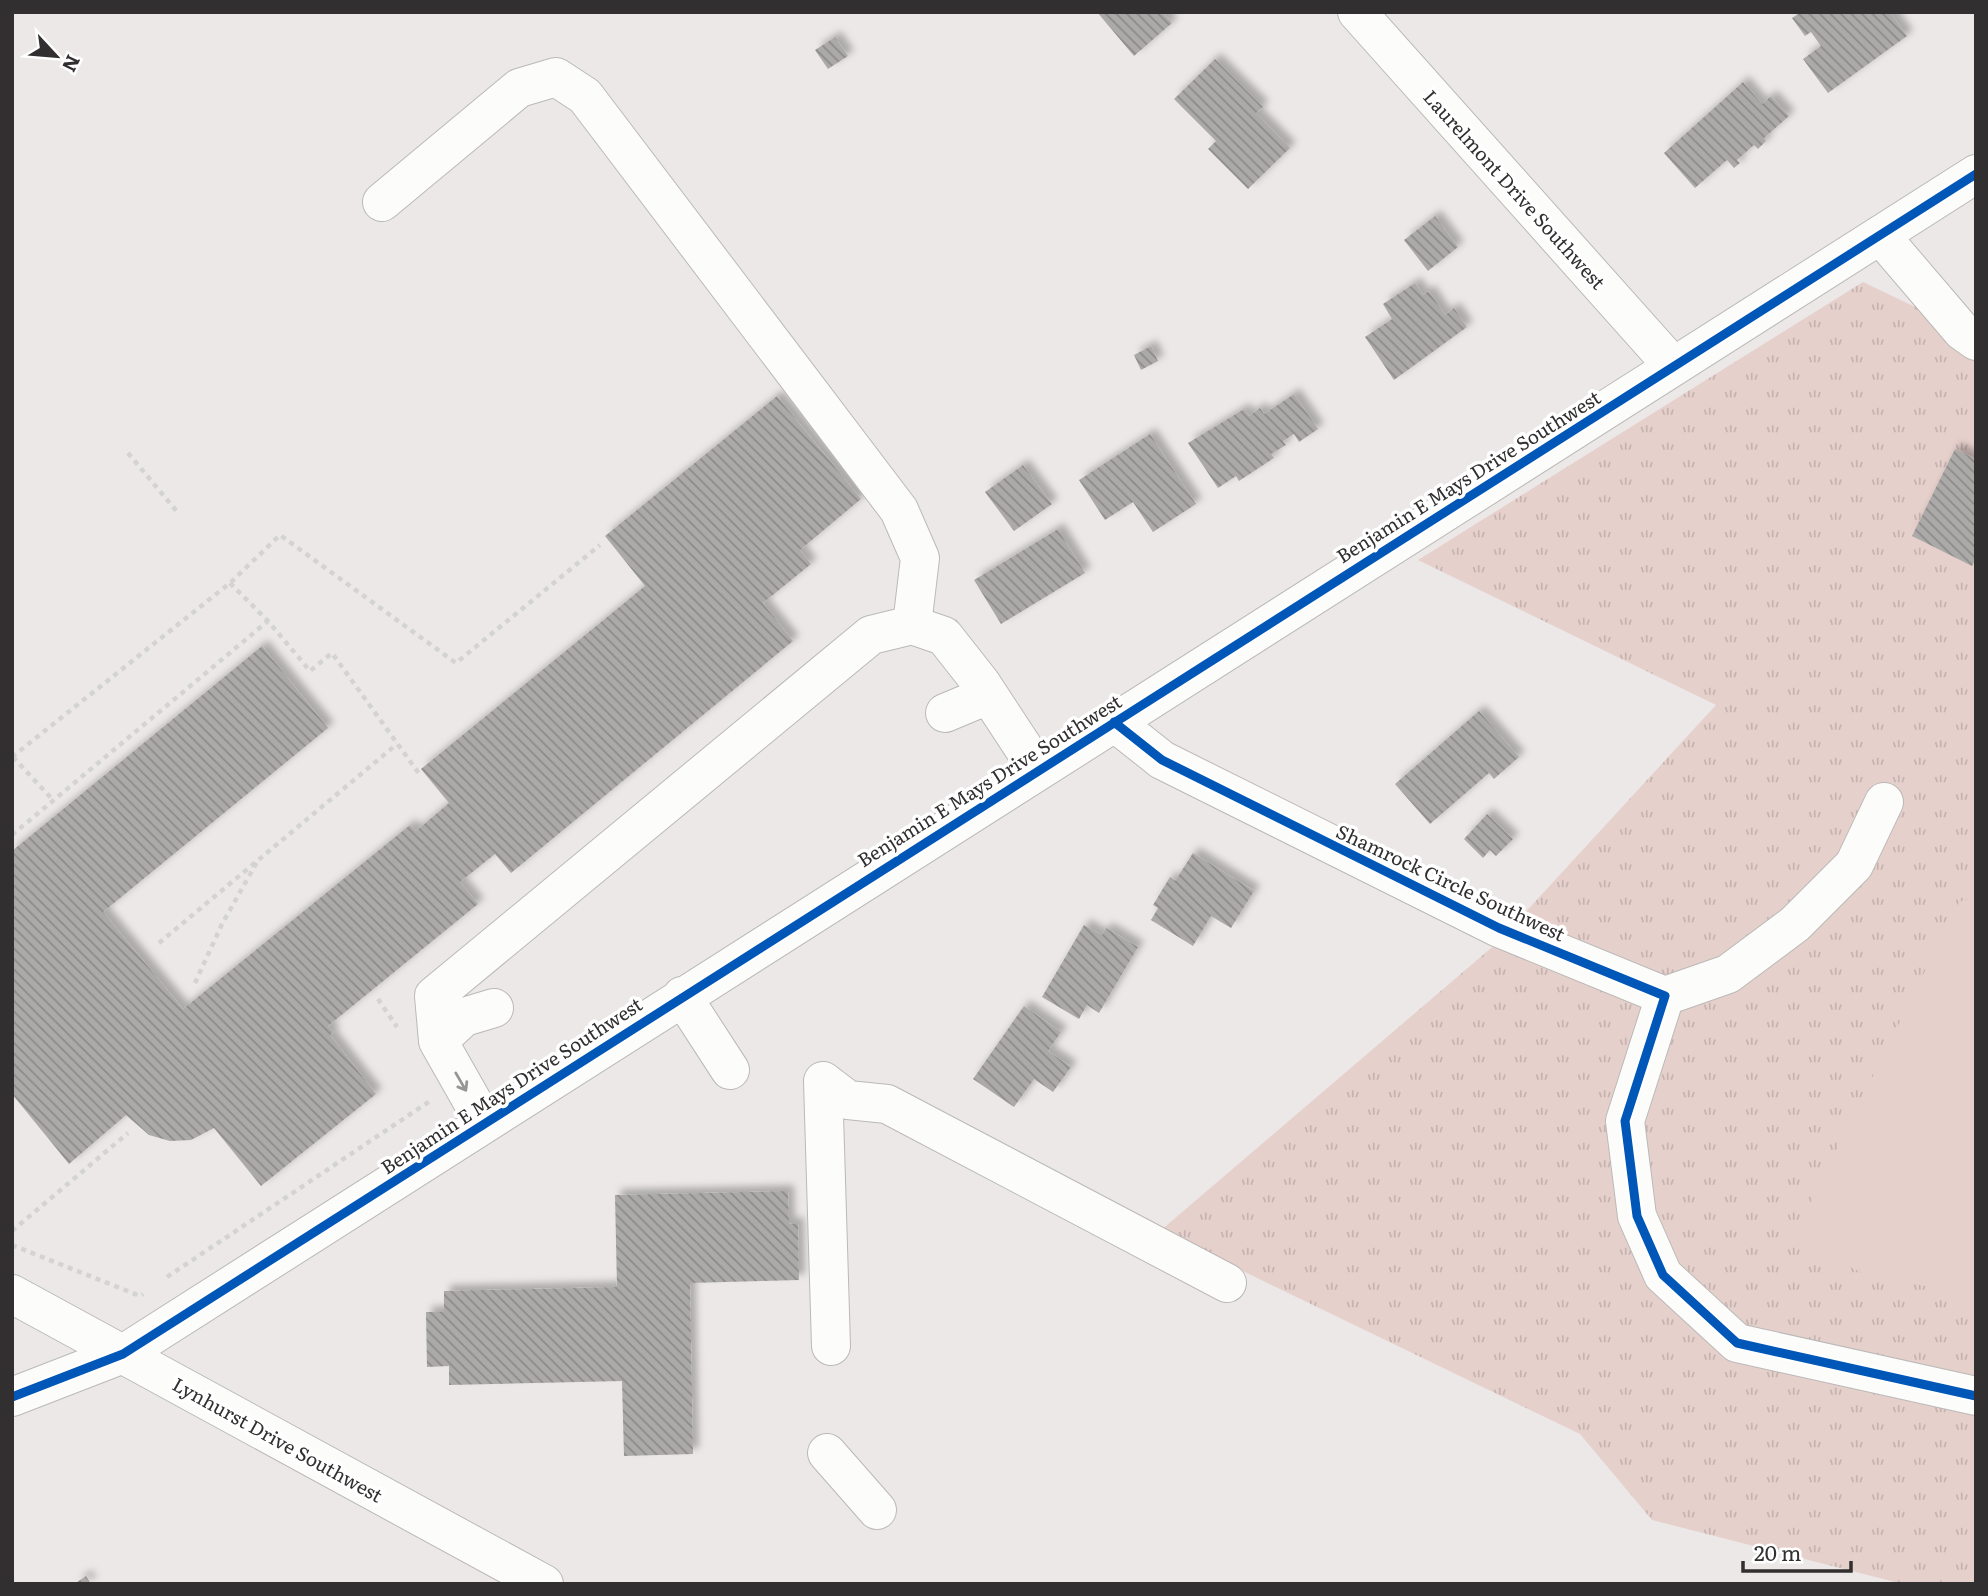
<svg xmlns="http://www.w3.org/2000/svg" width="1988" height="1596" viewBox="0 0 1988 1596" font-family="Literata,serif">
  <defs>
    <pattern id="grass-tufts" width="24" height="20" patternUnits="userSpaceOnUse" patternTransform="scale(1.75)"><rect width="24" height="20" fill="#e6d0cc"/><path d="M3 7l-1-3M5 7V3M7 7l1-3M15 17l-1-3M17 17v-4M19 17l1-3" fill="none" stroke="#c6b3b0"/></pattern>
    <pattern id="building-back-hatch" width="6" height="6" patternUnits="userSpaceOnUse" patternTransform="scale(1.75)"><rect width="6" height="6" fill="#acaaa9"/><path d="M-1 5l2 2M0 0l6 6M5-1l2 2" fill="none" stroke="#8d8b8a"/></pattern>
    <filter id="shadow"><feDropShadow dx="6" dy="-6" stdDeviation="3.5" flood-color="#0004"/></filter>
  </defs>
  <rect width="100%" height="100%" fill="#ebe8e7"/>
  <!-- grass -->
  <path fill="url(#grass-tufts)" d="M1863 282 1976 336V1584H1903L1652 1520 1580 1434 1160 1231 1497 943 1716 705 1418 560Z"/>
  <!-- pitch -->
  <path fill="#e6d0cc" d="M1976 897V1296L1865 1274 1792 1240 1959 902Z"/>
  <!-- building -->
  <path fill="url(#building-back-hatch)" filter="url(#shadow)" d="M1097 12H1162L1172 23 1134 56Z
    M1801 12H1890L1907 36 1828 93 1803 59 1821 46 1811 32 1805 36 1792 18Z
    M835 37 848 56 828 69 815 50Z
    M1215 59 1263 107 1256 113 1290 148 1248 189 1208 149 1216 141 1174 99Z
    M1743 82 1762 104 1771 96 1789 116 1764 138 1766 141 1758 149 1754 145 1737 160 1740 163 1734 168 1727 160 1695 188 1664 153Z
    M1435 216 1458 247 1428 271 1404 240Z
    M1415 283 1423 295 1429 291 1445 315 1454 308 1467 327 1394 380 1365 337 1392 319 1383 304Z
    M1151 346 1158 361 1141 370 1134 355Z
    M1294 394 1318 429 1299 442 1294 434 1283 441 1286 445 1271 454 1274 458 1239 481 1236 476 1218 488 1188 443 1244 409 1249 416 1260 408 1264 414Z
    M777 396 861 499 800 550 811 564 763 603 793 641 511 873 495 854 460 882 478 904 328 1026 334 1032 330 1035 376 1094 261 1186 214 1128 191 1140 170 1141 149 1135 126 1115 69 1164 12 1094V851L262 646 328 728 103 912 183 1009 410 825 416 831 449 803 421 769 645 586 605 536Z
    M1150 434 1196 504 1153 532 1133 502 1105 520 1079 480Z
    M1955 449 1976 459V558L1972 566 1912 536Z
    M1023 465 1052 504 1014 531 985 492Z
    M1058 529 1085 573 1001 624 974 580Z
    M1479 711 1519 757 1494 779 1489 773 1430 824 1395 784Z
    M1487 814 1513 839 1496 856 1490 850 1483 858 1464 839Z
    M1193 853 1254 891 1231 928 1211 916 1193 946 1151 920 1158 908 1153 905 1170 877 1175 881Z
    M1084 925 1102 935 1106 928 1138 947 1099 1013 1087 1005 1079 1019 1042 997Z
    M1024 1006 1061 1032 1048 1051 1071 1067 1053 1092 1034 1079 1014 1107 973 1079Z
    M788 1191 789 1224 798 1223 799 1280 690 1283 693 1454 624 1456 622 1381 449 1385V1366L427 1367 426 1312H444V1291L617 1287 615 1195Z
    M86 1576 91 1584H74Z"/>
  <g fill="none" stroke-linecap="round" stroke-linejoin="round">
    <defs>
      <path id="minor" d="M1357 12 1673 366
        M382 202 519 88 556 77 585 96 899 510 920 558 912 625
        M1880 235 1962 331 1976 341
        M945 713 988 695
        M1114 722 1162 760 1499 928 1665 996 1625 1121 1637 1216 1663 1275 1737 1343 1976 1396
        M682 996 730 1070
        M1665 996 1728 974 1795 924 1854 865 1884 802
        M438 1041 464 1017 494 1008
        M823 1081 848 1100 887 1104 1227 1283
        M823 1081 831 1346
        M484 1122 438 1041 434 996 871 635 912 625 944 636 981 683 1038 770
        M12 1294 544 1584
        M12 1397 123 1354 1976 174
        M827 1453 877 1510"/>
    </defs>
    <!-- minor casing -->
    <use href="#minor" stroke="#bbb9b8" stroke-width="40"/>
    <!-- path -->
    <path stroke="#d3d3d3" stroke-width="4.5" stroke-dasharray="5 5" stroke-linecap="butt" d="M128 453 179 514
      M230 583 268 621
      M12 757 230 583 280 535 456 663 600 545
      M13 757 52 799
      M12 835 268 621 310 671 332 653 420 775
      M159 943 397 744
      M195 983 222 924 257 862
      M378 999 397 1027
      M12 1231 128 1133
      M12 1245 140 1296 143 1294
      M167 1277 430 1101"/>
    <!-- minor -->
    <use href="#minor" stroke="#fcfcfb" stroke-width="38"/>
    <defs>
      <path id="cycleway" d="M1114 722 1162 760 1499 928 1665 996 1625 1121 1637 1216 1663 1275 1737 1343 1976 1396
        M12 1397 123 1354 1976 174"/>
    </defs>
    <!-- cycleway casing -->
    <use href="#cycleway" stroke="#fff" stroke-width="13"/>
    <!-- cycleway -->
    <use href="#cycleway" stroke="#0057b8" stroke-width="9"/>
  </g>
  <!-- one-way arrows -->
  <defs><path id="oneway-shaft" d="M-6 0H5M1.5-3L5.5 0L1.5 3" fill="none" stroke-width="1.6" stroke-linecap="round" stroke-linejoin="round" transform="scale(1.75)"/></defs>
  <use stroke="#969695" href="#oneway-shaft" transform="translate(461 1082) rotate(60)"/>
  <g text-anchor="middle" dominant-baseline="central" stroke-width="7" stroke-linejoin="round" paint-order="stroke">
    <!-- street labels -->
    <g font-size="19" fill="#312f2f" stroke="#fff">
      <text transform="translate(1515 189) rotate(48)">Laurelmont Drive Southwest</text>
      <text transform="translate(1468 476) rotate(-32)">Benjamin E Mays Drive Southwest</text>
      <text transform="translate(989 780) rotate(-32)">Benjamin E Mays Drive Southwest</text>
      <text transform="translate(1451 882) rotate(25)">Shamrock Circle Southwest</text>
      <text transform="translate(511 1085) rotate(-33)">Benjamin E Mays Drive Southwest</text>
      <text transform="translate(278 1439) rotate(29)">Lynhurst Drive Southwest</text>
    </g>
  </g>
  <!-- border -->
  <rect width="1988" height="1596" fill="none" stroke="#312f2f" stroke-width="28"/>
  <!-- north arrow -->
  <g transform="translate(56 56) rotate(116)" stroke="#ffffff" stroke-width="5" paint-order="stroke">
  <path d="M0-5L12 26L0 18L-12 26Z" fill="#312f2f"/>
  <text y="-10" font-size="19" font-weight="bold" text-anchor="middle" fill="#312f2f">N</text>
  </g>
  <!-- scale -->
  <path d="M1743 1561v10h108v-10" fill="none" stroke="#312f2f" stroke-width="3.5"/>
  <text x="1754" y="1561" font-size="21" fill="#312f2f" stroke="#ffffff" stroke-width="5" paint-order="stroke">20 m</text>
</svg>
